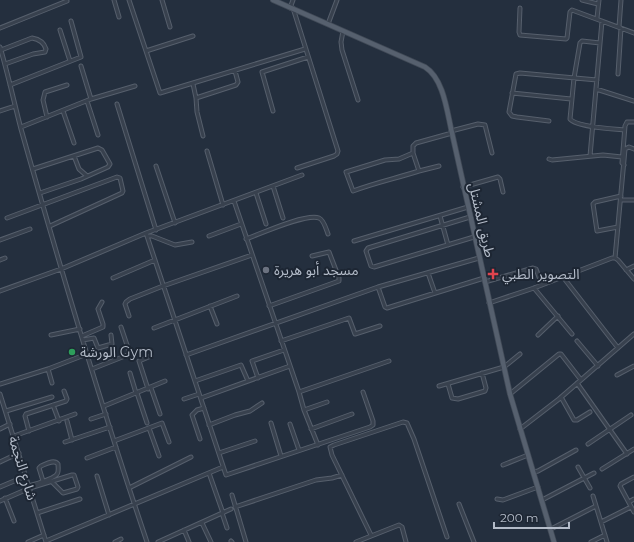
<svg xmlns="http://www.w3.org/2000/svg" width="634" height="542" viewBox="0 0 634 542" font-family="Montserrat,'Noto Sans Arabic',sans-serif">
  <rect width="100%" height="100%" fill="#242f3e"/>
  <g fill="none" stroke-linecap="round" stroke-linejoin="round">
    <defs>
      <path id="minor" d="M114 0 119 17
        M129 0 160 93 305 49
        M162 0 170 27
        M582 0 598 4
        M290 8 293 0
        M293 8 338 151 337 154 334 156 297 168
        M520 8 519 32 520 35 566 39 567 38 570 12 572 10 634 33
        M597 18 599 0
        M328 24 337 0
        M619 27 621 0
        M0 28 67 1
        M60 30 70 61
        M343 31 341 42 342 50 358 100
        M600 43 582 41 580 43 574 78 570 119C576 127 613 129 624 130
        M0 47C8 74 14 102 21 129 60 267 101 406 147 542
        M1 50 32 38C38 39 44 42 46 49L45 52 33 54 5 64
        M146 51 193 36
        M81 66 91 99
        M618 74 621 28
        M193 84 196 98 197 112 203 136
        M10 85 81 57 71 21
        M596 89 634 101
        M512 93 571 99
        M196 98 236 85 238 82 235 71
        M87 101 98 135
        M117 104 156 230
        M0 111 15 106
        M63 111 74 143
        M273 111 262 72 308 57
        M47 117 43 100 45 92 67 85
        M549 121 517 117 512 116 509 112 516 74 520 73 597 80
        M21 127 91 99 135 86
        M451 131 478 124 485 125 492 153
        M207 151 223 205
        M413 153 399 159 385 160 346 172 353 191C374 183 397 178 419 171
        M74 156 79 169 87 176
        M590 156 602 21
        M549 159 552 160 603 155 622 157
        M624 165 622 163 625 126 627 122H634
        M156 166 175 223
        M439 166 419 171 413 153V146L416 143 452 133
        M33 169 98 148 102 150 110 164 108 167 81 179 40 193
        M273 186 283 218
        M463 187 498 177 500 179 503 192
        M256 193 266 224
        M621 200H634
        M234 201 299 392 304 410 318 445
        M440 216 448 245
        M470 217 368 248 366 251 371 266 374 267 474 237
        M7 218 117 177 120 178 123 191 122 193 50 226
        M618 227 597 231 593 204 595 202 621 196
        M146 233 226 475 370 427 373 425V421L363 392
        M147 236H152L175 245 192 242
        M209 236 241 224
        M246 239C260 234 306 213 319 218 324 220 326 229 328 234
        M0 240 30 229
        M354 241 468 207
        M615 258 625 149 629 147 634 149
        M0 260 5 258
        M626 270 634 266
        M428 273 435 293
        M563 277 618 348
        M113 278 155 260
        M485 282 533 268 536 269 542 285
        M378 287 385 307 387 308 484 278
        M534 288 572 334
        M0 291 61 269 146 233 302 175
        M489 303 534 288 612 258H615L618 260 634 279
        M210 306 217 324
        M269 306 339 281V278L329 252 312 256
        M129 316 125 304 126 302 130 299 163 286 252 255
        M154 328 237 296
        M51 335 80 329
        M538 335 558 316
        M82 336 103 327V324L98 309 102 302
        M83 340 94 338 98 348 112 344 111 335
        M281 341 349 318 355 334 380 326
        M577 341 598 366
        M186 355 378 287 479 258
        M48 369 52 383
        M92 369 130 354 121 327
        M130 373 136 393
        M617 375 634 366
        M258 378 252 361 284 350
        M195 381 241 365 248 381
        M577 383 627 454
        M0 384 48 369 87 354
        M448 384 452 398 458 399 485 391 486 388 482 373
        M439 386 504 367 520 354
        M151 388 160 414
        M148 389 139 361 151 356
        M299 392 389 361
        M137 393 147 423
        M0 394 46 542
        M510 394 559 354H561L581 380
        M561 397 574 420H577L590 412
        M201 398 290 366
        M184 399 199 394
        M53 405 59 421
        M104 406 165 381
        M304 410 327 402
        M6 411 52 397
        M91 419 106 414
        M67 421 72 440
        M271 423 281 456
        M290 424 299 450
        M209 425 235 415 250 411 262 403
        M149 428 159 456
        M0 429 10 424
        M311 429 352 414
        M520 429 559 399 634 334
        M29 431 25 416 26 414 66 401 67 399 64 391
        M14 436 75 414
        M200 439 192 415 197 410 204 408
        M114 441 162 423 169 442
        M65 442 110 427
        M588 444 631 415
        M219 453 255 441
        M87 458 116 447
        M0 462 19 453
        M503 465 528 455
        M578 467 590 488
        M602 469 634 449
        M534 472 538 471 576 450
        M209 473 223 513
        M97 476 109 515
        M634 477 621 484 620 486 634 512
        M29 486C35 484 54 479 57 474 59 472 58 467 58 464 54 459 46 464 41 466L39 468 43 481
        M0 487 26 476
        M129 488 191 457
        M232 495 246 542
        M593 496 607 542
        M5 498 14 521
        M497 499 503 500 538 487
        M542 500 594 473
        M0 501 30 488 72 475H74L78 487 77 489 63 493 52 482
        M629 502 634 499
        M459 504 474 542
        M235 507 316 480 332 478 342 475
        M37 513 80 499
        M222 513 227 528
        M601 522 631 507
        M202 523 211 542
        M551 529 596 506
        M184 530 189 542
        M371 535 332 455 330 447 334 445 403 422 407 423 414 439 447 537
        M46 541 223 467
        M231 541 232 542
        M28 542 44 535
        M115 542 121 539
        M158 542 231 509
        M356 542 399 525 402 527 406 542
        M591 542 605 535"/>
      <path id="primary" d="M273 0 425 67C444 79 447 112 452 133L510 394 554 542"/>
    </defs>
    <!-- minor casing -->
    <use href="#minor" stroke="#565f6c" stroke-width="5"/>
    <!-- primary casing -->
    <use href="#primary" stroke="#414a57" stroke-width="6"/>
    <!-- minor -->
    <use href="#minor" stroke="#38414e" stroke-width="3"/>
    <!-- primary -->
    <use href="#primary" stroke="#56606e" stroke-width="4.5"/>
  </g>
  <!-- markers -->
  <circle fill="#6b7280" stroke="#1d2633" stroke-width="1.5" cx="266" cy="270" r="4"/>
  <path fill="#e0444e" stroke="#1d2633" stroke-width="1.5" d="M491 268h4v4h4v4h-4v4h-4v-4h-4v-4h4z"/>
  <circle fill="#2e9e5b" stroke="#1d2633" stroke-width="1.5" cx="72" cy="352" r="4"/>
  <g text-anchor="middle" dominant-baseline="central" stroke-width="4" stroke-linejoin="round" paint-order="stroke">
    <!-- street labels -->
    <g font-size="14" fill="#b4bcc9" stroke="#1d2633">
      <text transform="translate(482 220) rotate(77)">طريق المشتل</text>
      <text transform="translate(23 468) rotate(73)">شارع النجمة</text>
    </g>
    <!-- poi labels -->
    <g font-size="14" fill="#b4bcc9" stroke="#1d2633" text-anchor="start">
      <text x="274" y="270">مسجد أبو هريرة</text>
      <text x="502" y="274">التصوير الطبي</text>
      <text x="80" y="352">الورشة Gym</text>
    </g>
  </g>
  <!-- scale -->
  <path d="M494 522v6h75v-6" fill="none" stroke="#b4bcc9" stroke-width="2"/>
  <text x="500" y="522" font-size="12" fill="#b4bcc9" stroke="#1d2633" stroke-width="3" paint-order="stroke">200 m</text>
</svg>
